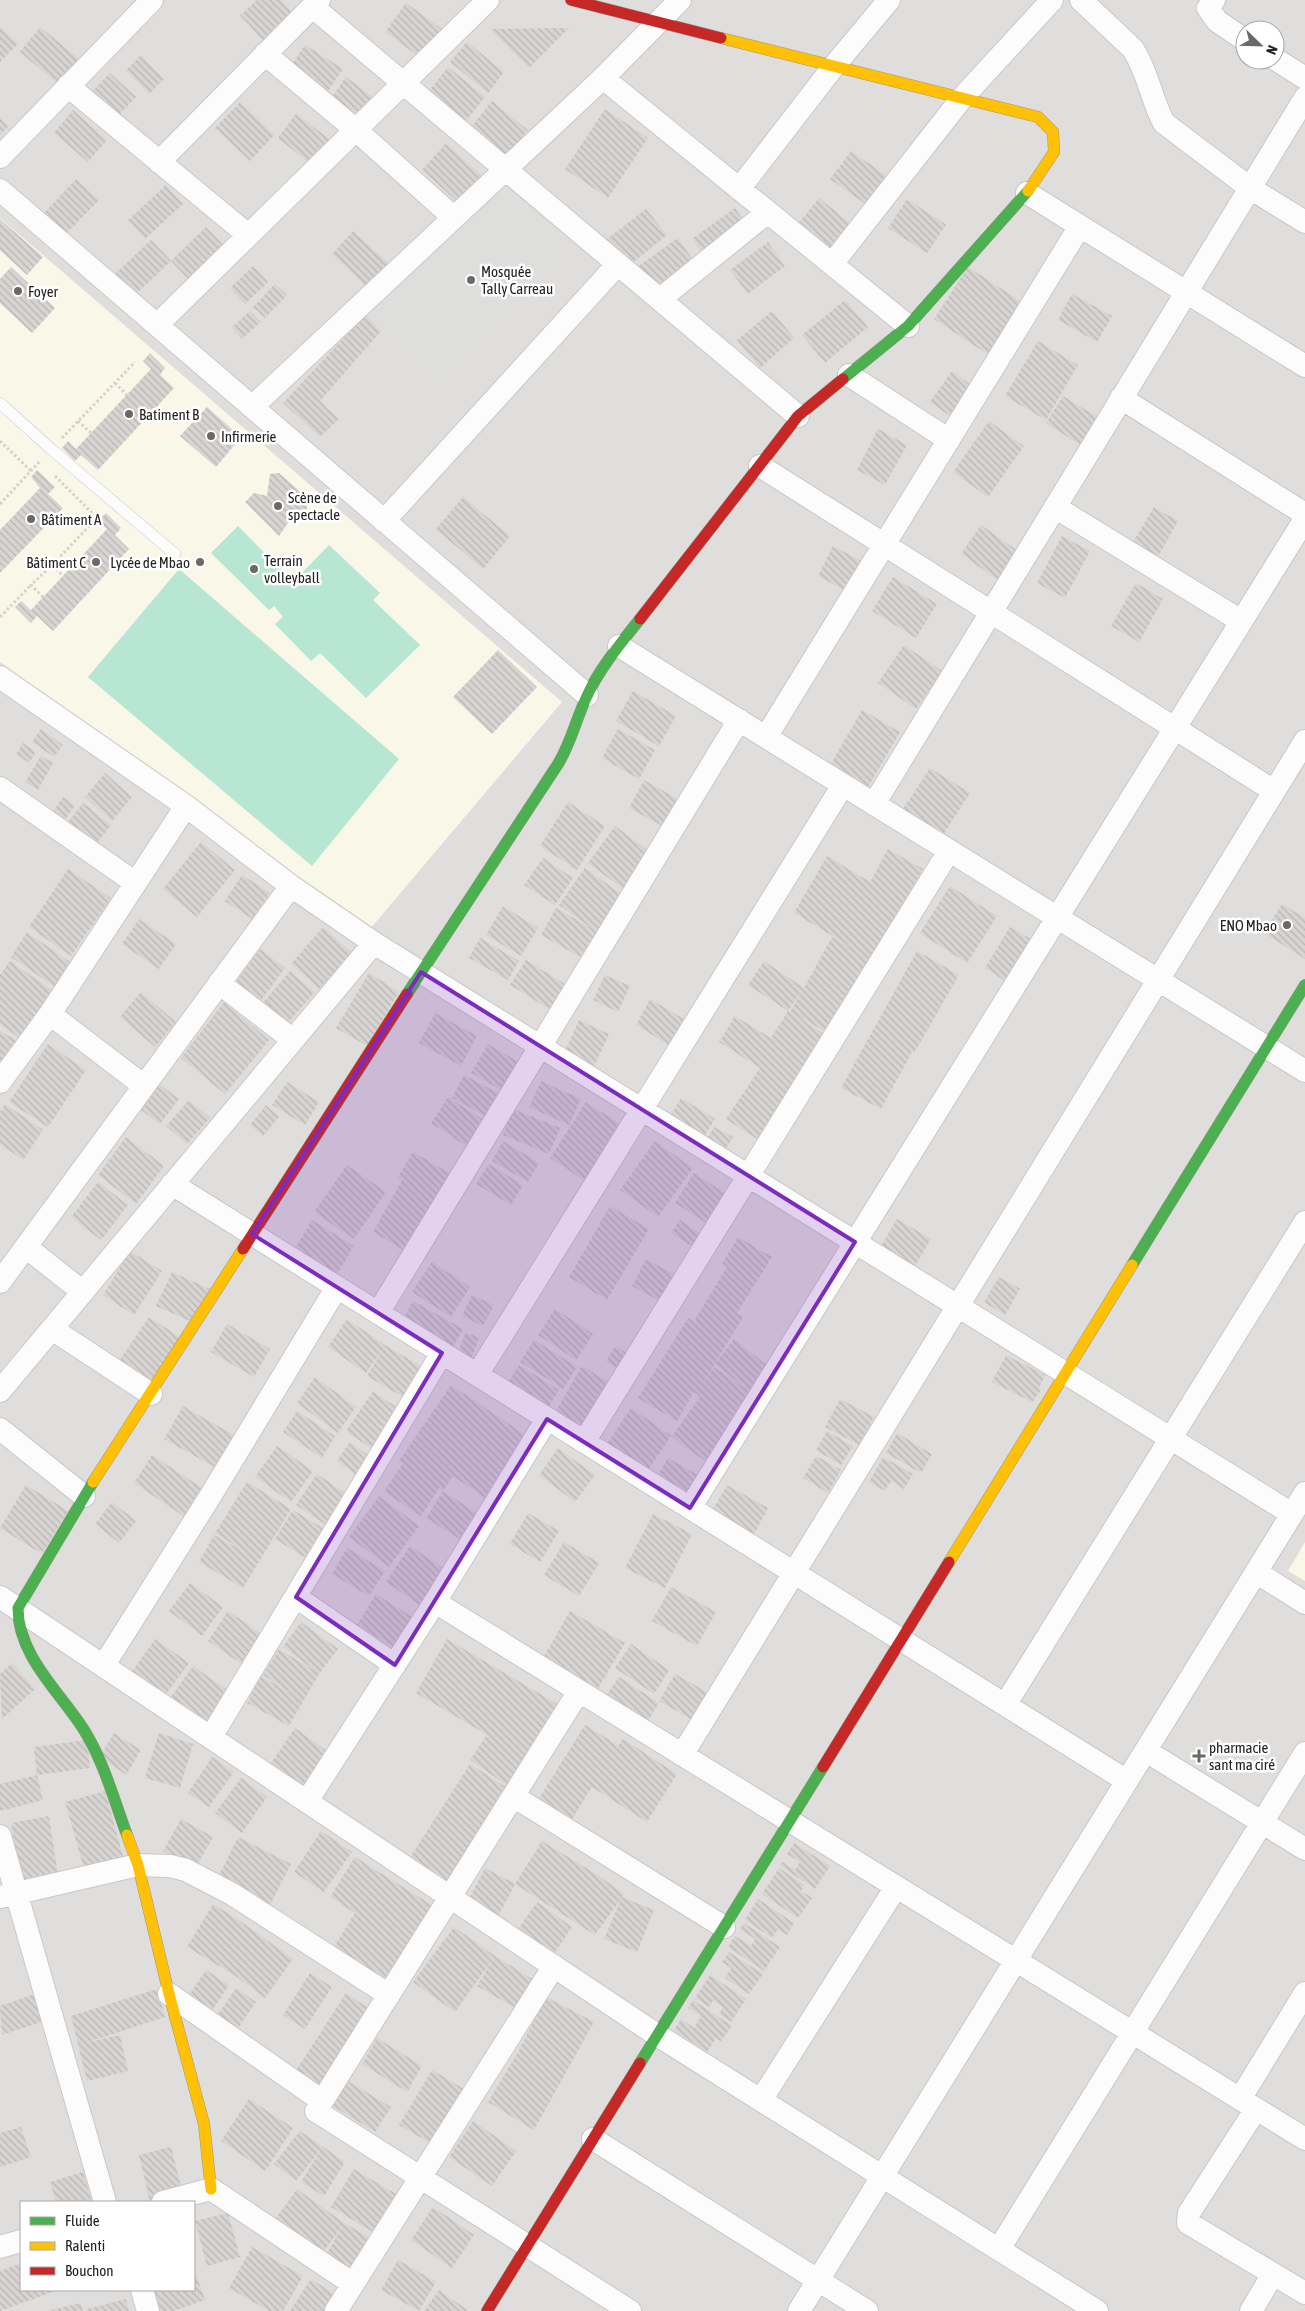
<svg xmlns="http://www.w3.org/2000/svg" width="1305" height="2311" viewBox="0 0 1305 2311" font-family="'Asap Condensed',sans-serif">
  <defs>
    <pattern id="building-back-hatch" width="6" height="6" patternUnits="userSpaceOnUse" patternTransform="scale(1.25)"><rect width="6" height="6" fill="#d7d4d2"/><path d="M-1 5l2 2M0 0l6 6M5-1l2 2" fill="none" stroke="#b8b6b4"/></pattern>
  </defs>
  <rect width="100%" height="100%" fill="#f0eeeb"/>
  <!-- residential -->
  <path fill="#dfdedc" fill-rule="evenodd" d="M0 0H1305V2311H0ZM1245 30H1275V60H1245ZM21 2202H194V2290H21Z"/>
  <!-- education -->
  <path fill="#f8f7e8" d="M0 218 562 702 370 929 0 662Z
    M1305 1542V1581L1288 1571Z"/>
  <!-- religious -->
  <path fill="#dededc" d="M503 185 566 242 443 382 373 318Z"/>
  <!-- pitch -->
  <path fill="#b7e6d2" d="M238 526 293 582 329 545 380 593 373 600 420 645 366 698 320 653 311 661 275 624 283 617 274 606 269 610 211 553Z
    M179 569 399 759 312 866 88 677Z"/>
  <!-- building -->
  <path fill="url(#building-back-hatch)" d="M257 0H281L297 18 267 45 240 15Z
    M406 3 445 31 424 60 385 32Z
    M0 26 18 44 0 62Z
    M40 27 83 62 62 87 20 52Z
    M569 28 529 68 490 29Z
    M467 42 504 72 488 93 450 62Z
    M305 45 343 69 326 94 289 69Z
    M141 55 164 79 149 94 126 70Z
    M448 67 485 97 466 121 429 91Z
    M110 73 136 97 114 120 88 96Z
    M346 77 377 100 360 123 329 101Z
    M492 101 528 130 506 158 470 129Z
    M240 102 274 135 250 161 215 128Z
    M605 109 648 138 608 198 565 169Z
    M73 110 107 140 88 162 54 133Z
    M296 114 332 141 312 165 278 138Z
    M0 118 8 127 0 135Z
    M446 143 483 177 459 203 422 170Z
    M851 151 891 179 871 208 830 179Z
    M76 179 99 200 65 235 43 214Z
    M166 185 183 204 145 239 128 220Z
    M819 198 855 227 829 259 793 230Z
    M907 199 946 225 927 253 888 228Z
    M735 208 748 227 706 257 692 239Z
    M646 209 667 235 625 269 603 242Z
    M0 219 43 257 27 275 0 250Z
    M206 227 227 249 192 283 171 261Z
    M353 231 393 267 371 291 332 254Z
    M678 238 695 263 653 291 637 267Z
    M151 240 171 261 135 295 115 274Z
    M768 242 785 266 748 294 730 270Z
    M253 266 268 282 245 304 230 288Z
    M11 267 55 308 32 333 0 303V279Z
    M968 267 1029 307 995 359 934 319Z
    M275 284 287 295 265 318 253 307Z
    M1072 294 1112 316 1097 342 1058 320Z
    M845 300 868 327 825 363 802 335Z
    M250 311 261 322 242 339 232 327Z
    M772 311 794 338 760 368 737 340Z
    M365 315 381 331 320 401 339 419 320 437 283 403Z
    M1038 341 1078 365 1046 420 1005 396Z
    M150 353 165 368 160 375 174 388 98 470 81 455 75 461 62 448 68 441 76 449 151 369 143 361Z
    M952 371 978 390 957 421 930 402Z
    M1063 396 1099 418 1082 446 1046 423Z
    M207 407 241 437 216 467 180 436Z
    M989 421 1024 446 988 497 953 472Z
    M878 429 907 445 885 485 857 470Z
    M37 470 55 487 48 494 63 508 0 573V530L40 488 31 477Z
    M279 473 306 497 307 509 286 511 288 523 279 536 245 502 254 493 267 496 270 474Z
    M463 497 510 536 483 569 436 529Z
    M1154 507 1178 521 1155 562 1130 547Z
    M106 513 121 528 115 535 129 549 53 631 37 616 31 623 15 607 21 601 31 610 107 529 98 521Z
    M981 525 1018 551 998 580 961 554Z
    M1062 536 1090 551 1065 598 1037 583Z
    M833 546 869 565 853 595 818 576Z
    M893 577 937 604 916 638 872 611Z
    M1136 583 1163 599 1139 642 1111 626Z
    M904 645 942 671 916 709 878 683Z
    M498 650 537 687 492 734 453 697Z
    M633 691 676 716 659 746 616 721Z
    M862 710 900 732 867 789 829 767Z
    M41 729 63 745 54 757 32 742Z
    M618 729 655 750 639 779 602 758Z
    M23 743 36 752 29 763 16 754Z
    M41 756 53 763 38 790 25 782Z
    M930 768 970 793 943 835 903 809Z
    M105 773 132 797 112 821 85 797Z
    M644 780 685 803 670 830 629 808Z
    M63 797 75 805 60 827 48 819Z
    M568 802 605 826 577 870 540 846Z
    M83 803 111 825 92 849 64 827Z
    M615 826 653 854 626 891 588 863Z
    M201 842 235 870 197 917 163 889Z
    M888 849 923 869 830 1034 796 1016 829 1037 762 1142 726 1119 760 1068 719 1042 735 1016 771 1038 788 1011 790 1012 802 990 788 1011 748 985 764 961 804 988 832 937 858 951 794 913 827 856 870 882Z
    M543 858 573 878 555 905 524 885Z
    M585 868 621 894 580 957 541 935 556 908 593 929 559 905Z
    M68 869 111 898 71 956 29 927Z
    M242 875 270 893 252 919 225 901Z
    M950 886 997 916 967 963 920 933Z
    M1282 904 1305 918V959L1264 933Z
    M503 906 538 928 521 956 486 935Z
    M139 919 176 944 159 969 122 944Z
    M323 927 352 953 319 989 291 964Z
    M1010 927 1031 939 1005 981 985 968Z
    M27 932 77 967 61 991 11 957Z
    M480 938 519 961 508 980 469 958Z
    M260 949 285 968 257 1006 232 987Z
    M917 951 959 975 914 1053 912 1052 881 1109 841 1088Z
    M526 960 565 984 549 1009 510 985Z
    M10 961 53 991 21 1039 0 1024V975Z
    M290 971 315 992 286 1025 261 1005Z
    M369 973 399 992 367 1046 336 1028Z
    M605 975 630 986 618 1012 593 1000Z
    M141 992 176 1022 155 1047 120 1017Z
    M650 999 689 1022 674 1048 636 1025Z
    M224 1002 269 1040 225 1094 181 1058Z
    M435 1013 477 1036 461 1066 419 1043Z
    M579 1020 609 1034 593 1069 563 1056Z
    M0 1031 17 1041 0 1069Z
    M48 1044 86 1070 48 1127 9 1102Z
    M488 1044 526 1066 510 1095 471 1073Z
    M464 1075 502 1095 489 1118 452 1098Z
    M541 1081 581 1099 569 1125 529 1107Z
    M287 1082 319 1102 305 1125 272 1105Z
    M159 1084 179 1099 160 1124 140 1109Z
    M448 1097 490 1124 474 1151 431 1123Z
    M681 1098 715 1119 700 1143 666 1123Z
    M189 1100 210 1118 187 1144 166 1126Z
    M586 1102 625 1127 588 1183 550 1158Z
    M5 1104 43 1130 23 1160 0 1144V1112Z
    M266 1105 279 1117 263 1136 250 1125Z
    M513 1109 560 1128 549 1154 503 1135Z
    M714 1127 733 1137 721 1157 703 1146Z
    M126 1137 164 1166 136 1204 98 1175Z
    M503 1141 539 1163 528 1182 492 1161Z
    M655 1141 693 1168 658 1217 620 1190Z
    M413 1152 453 1175 410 1254 373 1232 402 1180 398 1177Z
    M489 1164 523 1185 511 1205 476 1184Z
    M347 1165 386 1192 354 1239 314 1212Z
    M694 1173 733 1198 714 1228 675 1203Z
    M98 1182 128 1205 101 1240 71 1217Z
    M610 1206 649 1229 607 1300 569 1277Z
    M897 1219 931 1239 914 1268 880 1248Z
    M312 1220 354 1246 336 1276 294 1250Z
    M680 1220 703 1235 695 1248 671 1233Z
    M738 1237 772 1257 737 1313 743 1317 700 1388 714 1367 749 1391 715 1364 734 1339 773 1370 706 1462 671 1436 644 1476 604 1448 631 1408 672 1436 700 1397 694 1392 677 1421 638 1398 688 1318 704 1327 694 1321 727 1267 722 1264Z
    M130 1251 162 1271 134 1315 103 1295Z
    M646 1259 681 1278 667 1305 632 1286Z
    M432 1262 470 1287 451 1317 412 1292Z
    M172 1272 210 1289 194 1323 156 1306Z
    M999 1277 1020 1289 1005 1315 984 1302Z
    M472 1295 494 1305 483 1326 462 1316Z
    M413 1301 463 1329 452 1349 402 1321Z
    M555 1309 593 1334 576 1360 538 1335Z
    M149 1317 181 1338 149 1385 117 1364Z
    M347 1319 385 1345 427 1370 410 1401 367 1376 383 1349 366 1373 328 1347Z
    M227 1324 270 1349 254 1377 211 1352Z
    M466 1332 479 1338 470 1362 456 1357Z
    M534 1340 577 1367 563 1389 520 1362Z
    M615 1346 632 1356 622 1372 606 1361Z
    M1006 1355 1045 1375 1039 1388 1041 1390 1032 1402 992 1382Z
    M519 1365 559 1390 545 1412 506 1386Z
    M582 1366 612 1384 583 1434 553 1416Z
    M315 1377 356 1407 338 1433 297 1403Z
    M451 1385 527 1436 485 1498 453 1476 443 1491 439 1488 421 1516 384 1492 403 1463 399 1461Z
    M373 1391 405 1413 378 1453 346 1431Z
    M840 1399 874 1417 859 1445 825 1427Z
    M183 1406 239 1438 220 1470 164 1439Z
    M297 1411 335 1436 322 1458 283 1432Z
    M827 1431 853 1446 841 1465 816 1450Z
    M897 1433 932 1454 921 1473 886 1453Z
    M350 1442 375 1460 362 1479 337 1461Z
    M277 1446 313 1471 291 1502 255 1477Z
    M558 1448 595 1475 575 1502 539 1475Z
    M152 1455 211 1494 192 1522 134 1483Z
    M816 1456 841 1470 828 1493 803 1478Z
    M883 1457 913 1474 904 1489 891 1481 885 1491 869 1482Z
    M668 1458 705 1479 691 1504 654 1482Z
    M317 1474 353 1498 332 1529 296 1505Z
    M247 1482 291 1509 243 1588 199 1562 214 1535 247 1553 215 1533Z
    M26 1485 68 1511 42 1554 0 1528Z
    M727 1485 768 1508 753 1536 711 1513Z
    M443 1491 483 1517 466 1543 426 1518Z
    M379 1496 419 1526 389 1567 349 1537Z
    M112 1502 136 1521 119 1543 95 1524Z
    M293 1510 333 1534 315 1564 275 1539Z
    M528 1513 559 1531 540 1562 510 1544Z
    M653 1514 692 1534 665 1588 625 1568Z
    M564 1542 599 1563 579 1596 544 1575Z
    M410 1546 449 1572 424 1608 386 1582Z
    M347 1548 385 1571 369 1596 332 1574Z
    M190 1583 223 1607 202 1636 169 1611Z
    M671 1587 716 1612 697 1646 652 1621Z
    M376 1594 417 1620 398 1650 357 1625Z
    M228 1611 266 1637 246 1667 208 1641Z
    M570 1611 625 1643 593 1697 539 1665Z
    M301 1622 338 1649 319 1674 289 1726 247 1703 261 1676 296 1696 263 1675 279 1649 317 1672 283 1647Z
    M155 1639 189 1663 164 1697 131 1673Z
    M447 1639 564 1708 512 1789 470 1760 487 1735 416 1693Z
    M631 1644 669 1670 654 1694 615 1668Z
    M12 1663 35 1689 2 1719 0 1674Z
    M193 1666 229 1691 207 1722 171 1697Z
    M675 1674 714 1696 698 1723 659 1701Z
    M619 1677 659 1703 646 1724 603 1700Z
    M585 1725 618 1745 614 1752 623 1739 677 1774 647 1822 592 1787 567 1827 534 1806Z
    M295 1728 334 1756 308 1793 269 1766Z
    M114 1733 141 1750 126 1775 100 1756Z
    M159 1733 193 1744 180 1788 145 1778Z
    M87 1740 90 1768 37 1775 43 1800 0 1811V1784L37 1775 34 1747Z
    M212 1757 234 1772 209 1807 188 1793Z
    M470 1764 514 1792 450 1892 406 1864Z
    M241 1778 267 1797 242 1833 215 1813Z
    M105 1791 124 1860 85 1872 65 1802Z
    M49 1816 58 1875 20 1881 11 1823Z
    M181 1819 213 1837 195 1869 163 1851Z
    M321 1831 352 1852 324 1892 294 1872Z
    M238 1837 291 1864 268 1909 216 1882Z
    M542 1841 599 1876 624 1894 622 1897 654 1910 637 1952 604 1939 621 1899 595 1935 515 1884Z
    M794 1843 830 1866 815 1889 779 1865 782 1862 795 1870 800 1862 787 1854Z
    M355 1857 435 1907 386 1986 331 1952 355 1913 330 1897Z
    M485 1868 515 1884 496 1921 466 1905Z
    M779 1868 804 1885 801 1891 812 1898 798 1918 762 1894Z
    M758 1899 794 1923 787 1935 778 1929 772 1938 745 1920Z
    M537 1902 572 1927 551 1958 515 1933Z
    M213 1904 240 1921 293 1959 265 1998 234 1975 187 1947Z
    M744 1923 780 1947 764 1971 728 1947 735 1936 751 1946 755 1939 740 1929Z
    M454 1927 495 1956 534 1980 517 2009 477 1986 493 1959 455 2012 413 1982Z
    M729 1952 763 1974 749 1994 725 1978 731 1968 722 1962Z
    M206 1970 229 1985 208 2017 185 2001Z
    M310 1973 332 1987 305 2029 283 2015Z
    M710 1975 746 1999 731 2022 719 2014 723 2007 713 2001 709 2007 695 1998Z
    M236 1988 256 2002 232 2037 212 2023Z
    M157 1989 165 2017 85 2043 120 2035 128 2071 87 2081 71 2016Z
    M38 1993 47 2020 2 2035 0 2006Z
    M346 1993 371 2010 317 2094 292 2077Z
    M546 1997 594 2022 534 2130 488 2102 518 2052Z
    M693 2000 732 2026 721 2041 716 2038 707 2052 674 2030 681 2019 694 2028 701 2016 688 2008Z
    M377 2038 422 2066 407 2092 362 2064Z
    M432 2070 469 2092 437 2147 399 2125Z
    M348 2081 391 2107 375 2132 333 2106Z
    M249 2099 293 2128 265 2171 221 2141Z
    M473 2121 516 2151 492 2186 449 2157Z
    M21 2127 31 2157 0 2167V2133Z
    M300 2131 345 2162 324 2196 301 2182 321 2149 296 2181 274 2164Z
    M171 2147 183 2195 150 2202 139 2155Z
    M354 2169 401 2197 378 2235 331 2207Z
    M83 2172 92 2202H56L50 2182Z
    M297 2189 344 2223 372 2239 354 2271 326 2255 343 2225 321 2255 274 2221Z
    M433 2207 474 2235 452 2268 411 2240Z
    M228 2213 240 2257 207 2266 195 2221Z
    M252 2247 303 2276 283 2311H269L229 2288Z
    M398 2260 436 2282 419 2311 381 2290Z
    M21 2263V2290H58L0 2311V2271Z
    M194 2269 205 2300 174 2311H156L148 2290H194Z
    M311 2279 339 2297 330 2311H290Z
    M439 2290 469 2311H424Z
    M126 2299 129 2311H87V2309Z
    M81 2303 83 2311H52L51 2310Z"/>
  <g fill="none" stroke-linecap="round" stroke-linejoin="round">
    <defs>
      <path id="lane" d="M0 403 51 449 175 554"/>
      <path id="street" d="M1081 0 1133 49C1148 72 1151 99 1164 123L1250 188 1305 222
        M1214 0 1208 8 1217 21 1245 40
        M313 7 798 416
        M265 54 356 130 453 217
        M1275 59 1305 78
        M603 78 908 326
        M68 86 248 235
        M0 157 152 0
        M159 162 319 0
        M739 189 834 66 889 0
        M0 190 587 695
        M1027 193 1305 366
        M832 264 962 98 1052 0
        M660 299 768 212
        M157 325 488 0
        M849 375 949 440
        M1121 398 1305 514
        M252 407 603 78 680 0
        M760 466 1274 791
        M1055 507 1241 621
        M384 521 618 264
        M619 646 1305 1071
        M0 677 186 806 291 886 374 943 1292 1514
        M766 737 1080 226
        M0 788 134 882
        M874 804 1305 98
        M219 983 293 1040
        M50 1014 144 1086
        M0 1082 50 1014 186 806
        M172 1184 1127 1781
        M26 1247 83 1292
        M0 1282 291 886
        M378 1313 739 720
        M52 1329 151 1394
        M477 1375 843 785
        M0 1391 374 943
        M0 1429 84 1496
        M584 1442 949 851
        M690 1508 1305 519
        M1256 1572 1305 1603
        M0 1597 657 2035 1097 2311
        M296 1597 395 1665
        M435 1602 1305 2139
        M104 1665 211 1495 337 1287
        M579 1691 316 2111 630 2311
        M1005 1705 1305 1222
        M211 1737 442 1353
        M1146 1751 1305 1849
        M682 1755 1305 741
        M513 1796 724 1927
        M307 1801 435 1602 547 1419
        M0 1836 105 2202
        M0 1897 138 1865 170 1866 186 1870 232 1894 389 1995
        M169 1994 322 2101
        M1240 2099 1305 1993
        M761 2100 896 1887
        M1256 2109 1189 2213 1188 2223 1305 2293
        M593 2139 867 2311
        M163 2202 211 2189 353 2284
        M0 2247 21 2241
        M999 2249 1305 1753
        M142 2290 148 2311
        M336 2311 554 1966
        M799 2311 1305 1493
        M1251 2311 1273 2274"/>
      <path id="fast" d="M843 379 908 326 1028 191
        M407 994 558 764C571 743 576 719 587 696 599 669 621 643 640 619
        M1132 1265 1305 985
        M93 1482 18 1608C18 1656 60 1692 84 1730 104 1762 114 1800 127 1835
        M640 2063 823 1767"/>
      <path id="slow" d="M721 38 1038 117 1053 132 1054 152 1028 191
        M93 1482 243 1249
        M949 1562 1132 1265
        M127 1835 138 1865 169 1994 204 2124 211 2189"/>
      <path id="jam" d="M571 0 721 38
        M640 619 798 416 843 379
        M243 1249 407 994
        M823 1767 949 1562
        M487 2311 640 2063"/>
    </defs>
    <!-- lane casing -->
    <use href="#lane" stroke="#c9c8c7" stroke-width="12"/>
    <!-- street casing -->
    <use href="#street" stroke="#c9c8c7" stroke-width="24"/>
    <!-- fast casing -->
    <use href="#fast" stroke="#999a82" stroke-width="12"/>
    <!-- slow casing -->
    <use href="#slow" stroke="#999a82" stroke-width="12"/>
    <!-- jam casing -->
    <use href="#jam" stroke="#999a82" stroke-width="12"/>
    <!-- path -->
    <path stroke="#dccecd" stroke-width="3" stroke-dasharray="2.5 2.5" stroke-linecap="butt" d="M115 383 127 395
      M78 421 91 433
      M62 438 135 362
      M0 441 31 471
      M55 476 97 518 52 565 63 576
      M0 504 41 460
      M43 597 31 585 52 565
      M0 617 31 585"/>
    <!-- lane -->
    <use href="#lane" stroke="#fdfcfc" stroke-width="11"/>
    <!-- street -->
    <use href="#street" stroke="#fdfcfc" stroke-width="22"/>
    <!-- fast -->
    <use href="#fast" stroke="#4caf50" stroke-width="11"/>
    <!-- slow -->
    <use href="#slow" stroke="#ffc107" stroke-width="11"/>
    <!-- jam -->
    <use href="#jam" stroke="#c62828" stroke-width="11"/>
  </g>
  <!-- marked area -->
  <path fill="#7b2cbf" fill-opacity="0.2" stroke="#7b2cbf" stroke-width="4" stroke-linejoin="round" d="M421 972 855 1242 690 1508 547 1419 395 1665 296 1597 442 1353 252 1234Z"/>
  <!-- markers -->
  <g fill="#6a6968" stroke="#fff" stroke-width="2">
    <circle cx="471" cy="280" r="5"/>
    <circle cx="18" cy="291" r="5"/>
    <circle cx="129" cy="414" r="5"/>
    <circle cx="211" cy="436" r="5"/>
    <circle cx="278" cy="506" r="5"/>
    <circle cx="31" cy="519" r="5"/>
    <circle cx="96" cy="562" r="5"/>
    <circle cx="200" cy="562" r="5"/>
    <circle cx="254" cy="569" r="5"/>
    <circle cx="1287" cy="925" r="5"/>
    <path d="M1196.5 1748.5h5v5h5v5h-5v5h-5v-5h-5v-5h5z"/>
  </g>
  <g text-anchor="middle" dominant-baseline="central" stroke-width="5" stroke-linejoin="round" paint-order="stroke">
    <!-- poi labels -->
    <g font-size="15" fill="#222" stroke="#fff" text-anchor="start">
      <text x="481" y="271">Mosquée<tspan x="481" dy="17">Tally Carreau</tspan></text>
      <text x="28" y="291">Foyer</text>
      <text x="139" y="414">Batiment B</text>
      <text x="221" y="436">Infirmerie</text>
      <text x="288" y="497">Scène de<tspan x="288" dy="17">spectacle</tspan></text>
      <text x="41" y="519">Bâtiment A</text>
      <text x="264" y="560">Terrain<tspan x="264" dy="17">volleyball</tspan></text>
      <text x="86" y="562" text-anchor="end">Bâtiment C</text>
      <text x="190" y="562" text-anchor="end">Lycée de Mbao</text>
      <text x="1277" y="925" text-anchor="end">ENO Mbao</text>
      <text x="1209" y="1747">pharmacie<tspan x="1209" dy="17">sant ma ciré</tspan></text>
    </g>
  </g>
  <!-- legend -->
  <rect x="20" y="2201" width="175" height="90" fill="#ffffff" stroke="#a7a7a7"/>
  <rect x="30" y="2217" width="25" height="8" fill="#4caf50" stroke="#a7a7a7"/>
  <text x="65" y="2226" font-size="15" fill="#222222">Fluide</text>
  <rect x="30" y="2242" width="25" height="8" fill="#ffc107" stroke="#a7a7a7"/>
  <text x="65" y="2251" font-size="15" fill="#222222">Ralenti</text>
  <rect x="30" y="2267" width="25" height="8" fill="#c62828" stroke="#a7a7a7"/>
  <text x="65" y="2276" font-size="15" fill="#222222">Bouchon</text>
  <!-- north arrow -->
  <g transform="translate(1260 45) rotate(113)"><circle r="24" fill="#ffffff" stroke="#a7a7a7"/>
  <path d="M0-4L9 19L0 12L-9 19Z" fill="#6a6968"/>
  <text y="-8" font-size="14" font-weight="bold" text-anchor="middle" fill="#222222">N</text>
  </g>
</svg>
